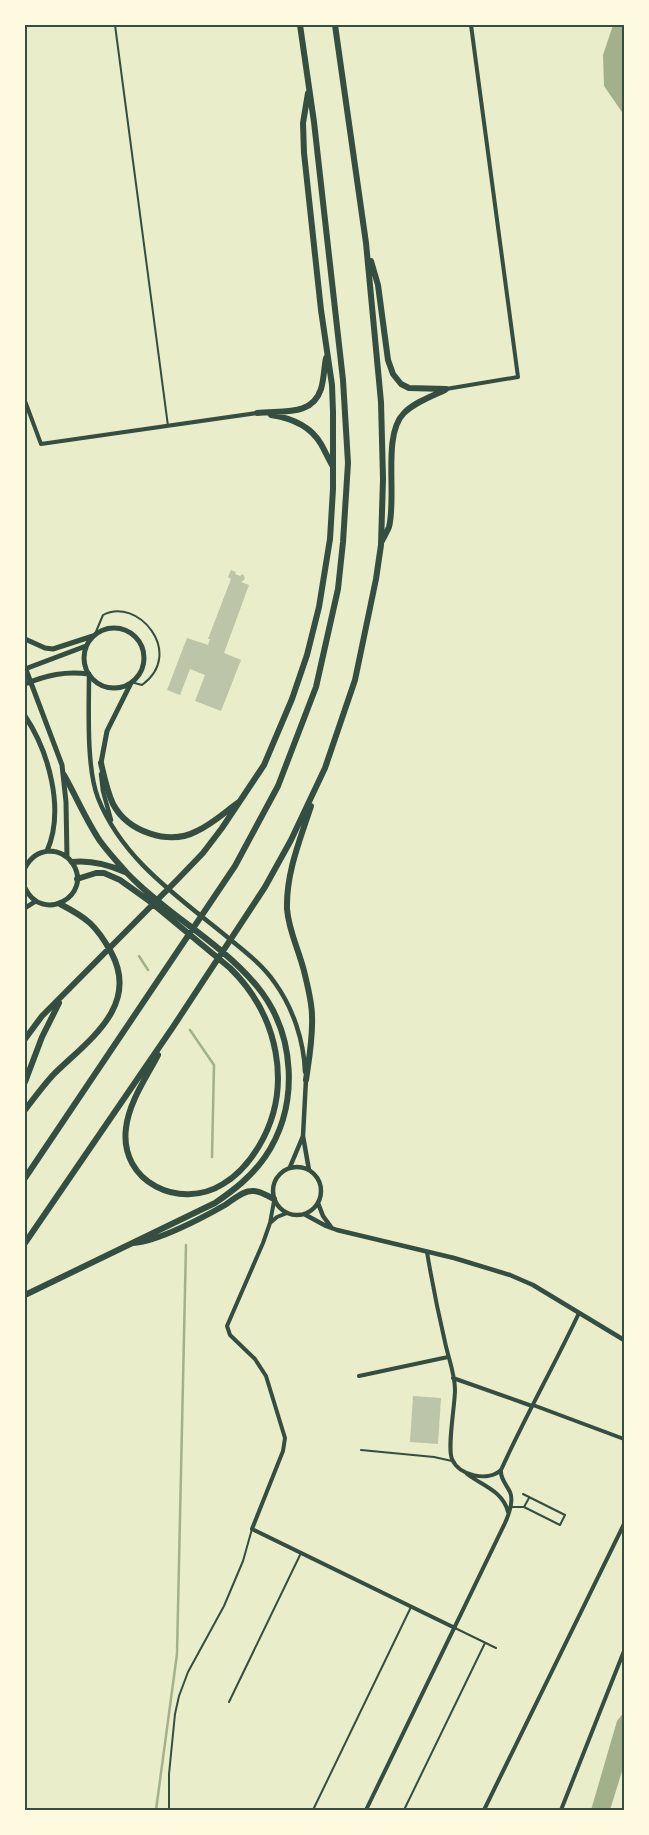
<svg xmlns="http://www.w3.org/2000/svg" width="649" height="1835" viewBox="0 0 649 1835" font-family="Barlow,sans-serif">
  <rect width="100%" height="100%" fill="#e9edc9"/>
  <!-- water -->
  <path fill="#a3b18a" d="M613 25H624V115L604 86 603 55Z
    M624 1712V1765L610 1810H591L617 1721Z"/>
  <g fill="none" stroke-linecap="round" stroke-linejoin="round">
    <!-- stream -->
    <path stroke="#a3b18a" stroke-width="2.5" d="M139 956 148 970
      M190 1030 214 1065 212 1157
      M156 1810 177 1654 186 1245"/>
  </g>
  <!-- building -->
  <path fill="#bcc5a7" d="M231 570 236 572 235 574 240 576 243 574 245 579 241 582 249 585 224 653 241 660 221 711 195 701 205 675 190 669 180 695 167 690 187 638 208 645 210 639H208L231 579 228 577Z
    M413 1396 441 1398 438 1444 410 1442Z"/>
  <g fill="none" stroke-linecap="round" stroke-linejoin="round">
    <!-- service -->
    <path stroke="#344e41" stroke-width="2" d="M115 25 168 426
      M95 634 103 615C137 596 186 653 142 685L131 682
      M361 1450 434 1457 452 1461
      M512 1507H524L560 1525 565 1515 523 1494
      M524 1507 529 1498
      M455 1628 496 1648
      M229 1702 301 1553
      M169 1810V1774L175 1714 179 1696 188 1672 224 1606 243 1561 252 1529
      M313 1810 411 1607
      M404 1810 485 1643"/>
    <!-- minor -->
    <path stroke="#344e41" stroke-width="4" d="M446 389 518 377 471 25
      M25 401 41 444 257 413
      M274 1201 270 1223 263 1243 227 1326 230 1335 255 1359 266 1376 285 1438 283 1451 252 1529 455 1628
      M270 1223 277 1217 287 1213
      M427 1252C432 1282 438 1312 445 1342 448 1357 455 1374 455 1390 455 1405 447 1448 452 1459 459 1476 488 1482 501 1470 525 1417 554 1366 579 1313
      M359 1376 448 1357
      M453 1378 532 1406
      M533 1405 624 1439
      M467 1474C483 1486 503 1491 508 1512
      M366 1810 505 1523C509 1514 514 1501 510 1492 506 1484 500 1478 501 1470
      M484 1810 624 1524
      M561 1810 624 1651"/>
    <!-- tertiary -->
    <path stroke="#344e41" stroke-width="4.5" d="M89 674C89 708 86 767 98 798 122 859 177 896 226 936 243 950 262 964 275 983 293 1008 304 1041 305 1072
      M101 774 103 791 111 820
      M25 908 36 901
      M306 1079 303 1136 309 1170
      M273 1191a24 24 0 1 1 48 0a24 24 0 1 1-48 0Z
      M290 1167 303 1136
      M318 1203 323 1216 331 1227
      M304 1214 326 1226 337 1230 454 1258 510 1275 533 1285 624 1340"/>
    <!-- secondary -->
    <path stroke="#344e41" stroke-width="5" d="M84 658a30 30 0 1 1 60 0a30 30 0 1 1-60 0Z
      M25 639 45 648 53 649 93 636
      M25 667 62 765 66 802 67 857
      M25 669 86 646
      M25 684C47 675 65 671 89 674
      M25 716C49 752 65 810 47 851
      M101 763 107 731 131 683
      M25 868C30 858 38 852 49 851 59 851 68 856 73 864 93 896 42 924 25 888"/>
    <!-- motorway -->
    <path stroke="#344e41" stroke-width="6" d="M371 261 378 285 388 360 393 374 401 384 409 388 446 389
      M257 413C282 410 312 417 321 389 324 379 324 368 326 358
      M271 415C291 418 310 425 321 444 325 451 328 458 332 465
      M382 541C384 537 387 532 389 527 397 496 382 435 404 413 415 402 432 396 445 390
      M101 763C104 776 107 791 113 804 128 832 169 846 197 831 212 824 225 812 239 802
      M72 862C90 860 109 865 125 872
      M77 879 96 873H104L120 880 148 900 230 968C278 1015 294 1087 259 1146 250 1161 238 1175 223 1184 180 1211 119 1182 126 1128 129 1102 146 1078 158 1055
      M25 1039 42 1016 177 880 203 853 222 828 264 765 292 699 307 655 319 607 330 539 333 489V412L332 385 321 310 304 153 303 123 308 93
      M306 1080C309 1059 313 1038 312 1016 312 1003 308 988 305 975 300 952 289 933 287 909 286 873 300 840 311 806
      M25 1082 42 1037 59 1003
      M25 1110C34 1098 43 1086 53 1075 86 1042 141 1007 111 952 96 925 87 918 60 904
      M25 1178 235 866 278 786 316 687 338 589 343 542 348 463 343 380 314 122 300 25
      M25 1243 173 1027 265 887 291 840 325 768 355 680 376 579 381 545 383 479 381 402 366 243 335 25
      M133 1243C157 1242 204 1217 225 1205 233 1200 242 1191 252 1191 260 1190 267 1196 274 1199
      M25 1295 215 1203C234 1190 251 1177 265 1157 300 1105 296 1033 256 985 219 941 166 914 127 873 118 863 108 852 100 841 86 820 76 796 64 775"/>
  </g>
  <!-- border -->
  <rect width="649" height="1835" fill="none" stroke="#fefae0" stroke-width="52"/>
  <rect x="26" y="26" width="597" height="1783" fill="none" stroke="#344e41" stroke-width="2"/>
</svg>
